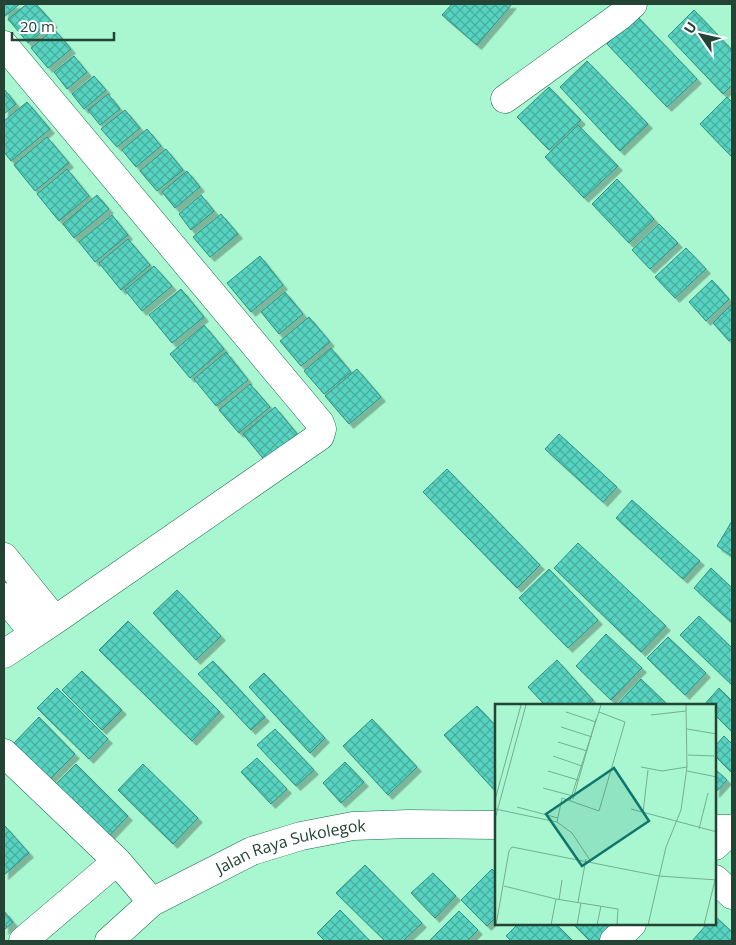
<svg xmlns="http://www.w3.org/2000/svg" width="736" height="945" viewBox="0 0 736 945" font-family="'Open Sans',sans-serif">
  <defs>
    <pattern id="building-cross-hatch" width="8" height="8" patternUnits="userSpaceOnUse" patternTransform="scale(1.25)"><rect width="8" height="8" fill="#57d3c1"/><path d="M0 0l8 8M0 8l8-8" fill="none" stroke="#48ad9e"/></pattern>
    <filter id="shadow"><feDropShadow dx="4.5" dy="4.5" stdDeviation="0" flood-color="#0004"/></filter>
  </defs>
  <rect width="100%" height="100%" fill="#a9f7d0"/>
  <!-- building -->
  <path fill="url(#building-cross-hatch)" stroke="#2d9285" filter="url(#shadow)" d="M4 4H20L4 17Z
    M27 4H36L53 23 28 43 8 19Z
    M452 4H512L477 45 442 15Z
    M694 10 732 50V85L723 94 668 36Z
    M636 15 697 79 667 107 607 44Z
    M54 29 71 49 48 68 31 48Z
    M74 56 87 72 67 89 54 72Z
    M587 61 648 124 620 151 560 87Z
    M94 76 106 90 84 109 72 94Z
    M549 87 581 120 549 150 517 117Z
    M4 89 16 104 4 114Z
    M108 94 120 109 100 125 88 110Z
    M727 97 732 102V157L700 124Z
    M27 102 50 129 11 161 4 152V121Z
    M125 110 140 128 117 147 101 129Z
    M578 125 618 166 584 198 545 157Z
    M147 129 161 146 136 167 122 150Z
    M47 137 69 163 35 191 14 165Z
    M166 149 183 170 157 191 140 171Z
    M67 169 89 196 59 221 37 194Z
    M187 171 200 187 175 208 162 192Z
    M617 179 654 219 629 243 592 204Z
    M97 195 109 209 74 238 63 224Z
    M201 195 214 211 191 230 179 214Z
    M221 214 238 234 210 257 193 237Z
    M112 215 128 235 95 262 79 242Z
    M659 224 678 243 650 269 632 250Z
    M128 239 150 265 121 290 99 263Z
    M686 248 706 269 675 298 655 277Z
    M260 256 283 285 251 312 227 283Z
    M154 266 172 286 142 311 125 290Z
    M712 280 729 299 706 321 689 302Z
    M181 289 204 317 172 343 149 315Z
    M285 292 303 314 279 334 261 312Z
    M732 304V338L729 341 713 323Z
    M309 317 330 342 301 366 280 341Z
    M204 325 224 349 190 378 170 354Z
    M331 348 351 372 324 394 304 371Z
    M226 352 248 380 216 406 194 379Z
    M357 369 381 397 349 424 325 396Z
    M250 384 270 407 239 433 219 410Z
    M275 407 298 435 266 462 243 434Z
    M559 434 617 487 603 502 545 449Z
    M447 469 540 565 517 588 423 492Z
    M632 500 700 561 683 579 616 518Z
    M732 521V556L717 546Z
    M578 543 666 626 641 652 554 568Z
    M711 568 732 588V623L694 588Z
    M549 569 598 620 568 648 519 598Z
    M177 590 221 636 196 660 153 613Z
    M699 616 732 648V685L680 635Z
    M128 621 220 712 192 741 99 650Z
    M606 634 642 668 611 700 576 666Z
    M668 637 706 673 685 695 647 658Z
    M557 660 593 700 587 705H545L528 687Z
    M213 661 265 717 251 730 198 674Z
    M82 671 122 710 102 730 62 690Z
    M264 673 325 738 310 753 249 687Z
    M641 679 668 705H617Z
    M57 688 108 739 89 759 37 708Z
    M719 688 732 701V732L715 715V705H704Z
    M477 706 496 726V792L444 735Z
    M39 717 75 754 49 780 13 744Z
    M372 719 417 767 388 795 343 746Z
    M275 729 314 770 296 786 257 745Z
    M724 736 732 744V773L715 756V746Z
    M257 758 287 789 271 804 241 772Z
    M345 762 364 782 341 803 323 783Z
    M76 764 128 816 104 841 51 789Z
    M143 764 198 818 173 844 118 790Z
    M715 769 727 780 715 793Z
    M5 826 29 853 4 875V827Z
    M365 865 422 923 403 941H385L336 893Z
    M492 869 496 873V917L487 926 461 900Z
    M433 873 456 896 435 918 411 893Z
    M340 910 370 941H325L317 933Z
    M4 911 13 922 4 930Z
    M459 911 478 930 467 941H429Z
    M715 916 732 932V941H692L707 924H715Z
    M518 924H556L573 941H511L506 936Z
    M573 924H617L602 941H590Z"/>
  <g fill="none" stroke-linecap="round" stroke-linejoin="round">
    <defs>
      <path id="street" d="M4 45 320 423 322 429 320 436 55 620 4 654
        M505 99 620 16 633 4
        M4 557 55 620
        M4 597 34 633
        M4 753 117 861 152 902
        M715 846 732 830
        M715 879 732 895
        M23 941 117 861
        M614 941 632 924"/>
      <g id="secondary">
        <path d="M715 829H732"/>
        <path id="s1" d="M109 941 152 902 252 851 301 836 353 826 409 824 496 825"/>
      </g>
    </defs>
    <!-- street casing -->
    <use href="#street" stroke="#1b6d4d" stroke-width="29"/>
    <!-- secondary casing -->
    <use href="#secondary" stroke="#1b6d4d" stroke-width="29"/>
    <!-- street -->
    <use href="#street" stroke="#fff" stroke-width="28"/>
    <!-- secondary -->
    <use href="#secondary" stroke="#fff" stroke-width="28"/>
  </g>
  <g text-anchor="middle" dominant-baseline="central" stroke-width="4" stroke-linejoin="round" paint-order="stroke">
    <!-- street labels -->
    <g font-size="16" fill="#234334" stroke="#fff">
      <text stroke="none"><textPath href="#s1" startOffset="209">Jalan Raya Sukolegok</textPath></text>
    </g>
  </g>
  <!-- overview -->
  <g transform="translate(495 704)">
    <rect width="221" height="221" fill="#a9f7d0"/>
    <path fill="none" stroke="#73af92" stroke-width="1" d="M71 8 101 18M156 11 191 7M66 23 97 33M192 25 222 30M63 38 92 47M193 51 219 52M58 52 87 62M146 63 167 67 192 63M53 67 83 76M192 67 222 73M48 84 78 92M78 95 101 15M0 96 26 1M75 97 106 1M22 103 63 114M0 105 62 118 77 129 95 156M136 105 222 128M148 109 153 66M0 115 31 1M62 118 67 94 104 107 130 18 104 8M204 125 213 89M9 182 61 195 123 205 122 221M64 196 67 176M83 198 91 155M1 221 14 147 17 143 164 172 222 176M56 221 61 195M82 221 86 199M102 221 106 202M153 221 171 143 186 106 192 63 191 1M209 221 220 176"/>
    <path fill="#0f766e" fill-opacity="0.15" stroke="#0f766e" stroke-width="2.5" d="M119 64 154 117 87 162 51 110Z"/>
    <rect width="221" height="221" fill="none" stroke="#234334" stroke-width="2.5"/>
  </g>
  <!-- border -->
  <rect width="736" height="945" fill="none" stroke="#234334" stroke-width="10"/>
  <!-- north arrow -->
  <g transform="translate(701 35) rotate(304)" stroke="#ffffff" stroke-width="4" paint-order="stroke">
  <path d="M0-4L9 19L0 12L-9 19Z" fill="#234334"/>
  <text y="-8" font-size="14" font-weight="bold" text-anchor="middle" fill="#234334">U</text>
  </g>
  <!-- scale -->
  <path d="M12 32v8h102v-8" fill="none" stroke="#234334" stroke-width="2.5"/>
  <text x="20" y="32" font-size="15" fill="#234334" stroke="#ffffff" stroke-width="4" paint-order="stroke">20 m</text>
</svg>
